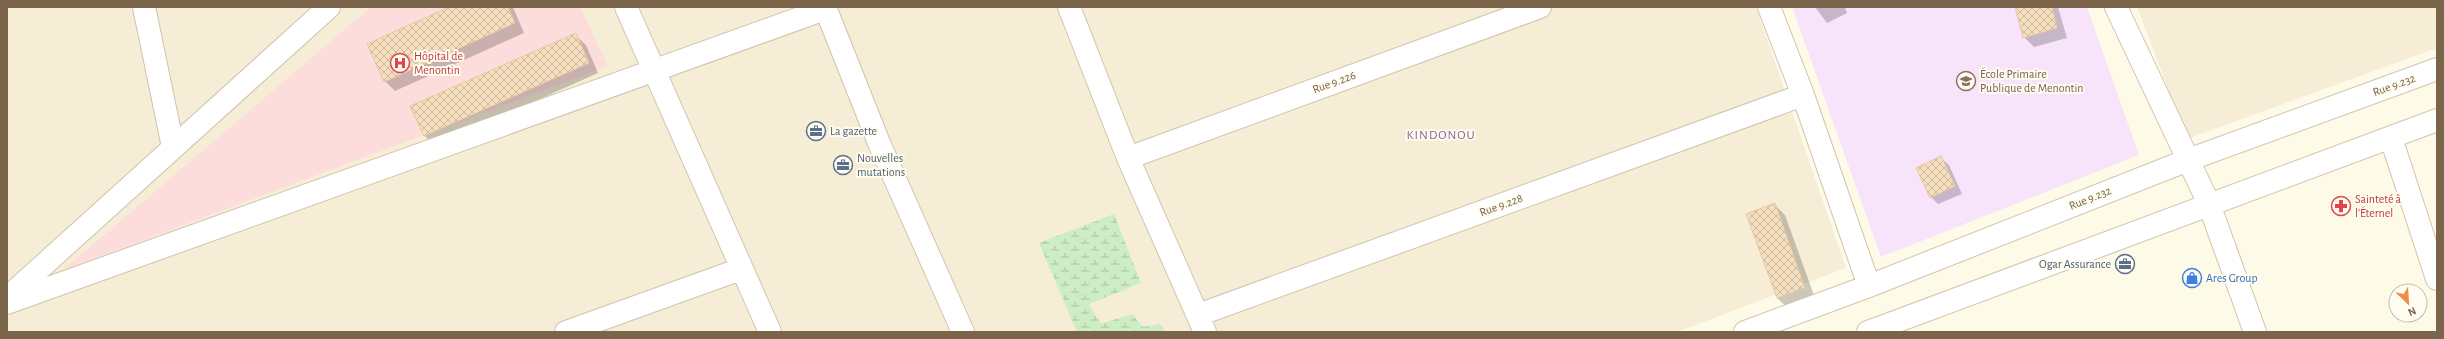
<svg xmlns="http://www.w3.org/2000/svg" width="2444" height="339" viewBox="0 0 2444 339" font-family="'Alegreya Sans',sans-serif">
  <defs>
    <pattern id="wetland-marsh" width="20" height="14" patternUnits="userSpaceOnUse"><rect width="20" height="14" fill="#cdedc5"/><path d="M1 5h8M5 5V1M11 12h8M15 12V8" fill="none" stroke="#abc4a2"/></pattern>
    <pattern id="building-cross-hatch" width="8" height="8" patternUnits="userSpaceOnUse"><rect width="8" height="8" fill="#f5dfbe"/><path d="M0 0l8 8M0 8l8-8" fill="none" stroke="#cbb89c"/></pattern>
  </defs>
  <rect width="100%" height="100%" fill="#fefae8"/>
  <!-- residential -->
  <path fill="#f6edd6" d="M7 7H1756L1846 268 1677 332H7Z
    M2137 7H2437V48L2187 139Z"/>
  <!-- education -->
  <path fill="#f7e4fa" d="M1792 7H2087L2139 155 1881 257Z"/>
  <!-- medical -->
  <path fill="#fcdddb" d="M371 7H580L608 66 63 270Z"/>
  <!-- wetland -->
  <path fill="url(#wetland-marsh)" d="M1114 214 1141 283 1089 304 1101 324 1132 314 1143 327 1160 324 1165 332H1077L1039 243Z"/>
  <!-- shadow -->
  <path fill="#0003" d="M451 7H513L524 33 395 91 385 81Z
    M1815 7H1845L1847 13 1827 23Z
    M2016 7H2058L2067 38 2034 47 2024 37Z
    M575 35 586 45 598 73 435 146 425 136Z
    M1941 158 1949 165 1962 194 1938 204 1931 197Z
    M1775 205 1785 215 1815 298 1788 308 1777 298Z"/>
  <!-- building -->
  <path fill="url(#building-cross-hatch)" stroke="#e9c99d" d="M449 7H508L515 23 384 82 367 44Z
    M2015 7H2052L2057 28 2023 38Z
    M576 33 589 63 424 136 410 106Z
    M1941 156 1955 186 1930 198 1916 168Z
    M1775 203 1805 288 1777 298 1746 214Z"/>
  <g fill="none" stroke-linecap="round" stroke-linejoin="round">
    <defs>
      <path id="minor" d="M144 7 173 147
        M626 7 770 332
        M825 7 879 143 963 332
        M1069 7 1128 158 1205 332
        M1769 7 1803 95 1869 286
        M2116 7 2209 204 2255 332
        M2391 138 2437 279
        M1128 158 1540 7
        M7 298 329 7
        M7 303 825 9
        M1198 315 1803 95
        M566 332 741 269
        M1745 332 1869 286 2188 160 2437 69
        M1868 332 2437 120"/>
    </defs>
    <!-- minor casing -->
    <use href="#minor" stroke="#d1c3ac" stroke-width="24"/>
    <!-- minor -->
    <use href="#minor" stroke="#fff" stroke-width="22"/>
  </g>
  <!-- icons -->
  <defs>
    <symbol id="hospital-ring" viewBox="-11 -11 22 22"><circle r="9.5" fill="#fffcf0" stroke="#e0444e" stroke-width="1.5"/><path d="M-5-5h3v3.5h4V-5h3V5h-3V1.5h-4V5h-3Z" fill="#e0444e"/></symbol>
    <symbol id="school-ring" viewBox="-11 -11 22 22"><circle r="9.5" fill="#fffcf0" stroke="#8d6e63" stroke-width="1.5"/><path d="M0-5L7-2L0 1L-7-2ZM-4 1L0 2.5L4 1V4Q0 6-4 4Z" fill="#8d6e63"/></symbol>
    <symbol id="office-ring" viewBox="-11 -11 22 22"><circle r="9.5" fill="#fffcf0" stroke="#5c6f8a" stroke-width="1.5"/><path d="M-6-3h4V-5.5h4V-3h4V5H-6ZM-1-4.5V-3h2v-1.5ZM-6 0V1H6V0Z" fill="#5c6f8a"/></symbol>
    <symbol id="pharmacy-ring" viewBox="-11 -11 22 22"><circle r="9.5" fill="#fffcf0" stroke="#e0444e" stroke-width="1.5"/><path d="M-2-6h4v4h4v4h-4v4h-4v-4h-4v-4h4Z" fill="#e0444e"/></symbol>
    <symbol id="shop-ring" viewBox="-11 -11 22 22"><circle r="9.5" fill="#fffcf0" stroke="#3f7fe0" stroke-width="1.5"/><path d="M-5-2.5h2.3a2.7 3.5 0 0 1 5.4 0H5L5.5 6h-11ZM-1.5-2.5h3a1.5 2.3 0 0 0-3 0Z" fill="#3f7fe0"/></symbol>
  </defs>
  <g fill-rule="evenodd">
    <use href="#hospital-ring" x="389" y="52" width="22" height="22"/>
    <use href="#school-ring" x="1955" y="70" width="22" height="22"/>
    <use href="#office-ring" x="805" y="120" width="22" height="22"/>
    <use href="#office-ring" x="832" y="154" width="22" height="22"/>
    <use href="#pharmacy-ring" x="2330" y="195" width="22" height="22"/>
    <use href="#office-ring" x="2114" y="253" width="22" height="22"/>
    <use href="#shop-ring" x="2181" y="267" width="22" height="22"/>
  </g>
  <g text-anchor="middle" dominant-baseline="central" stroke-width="4" stroke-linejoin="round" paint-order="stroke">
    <!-- health labels -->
    <g font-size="12" fill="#be3a42" stroke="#fffcf0" text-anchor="start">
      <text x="414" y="56">Hôpital de<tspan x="414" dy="14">Menontin</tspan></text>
      <text x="2355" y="199">Sainteté à<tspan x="2355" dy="14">l'Éternel</tspan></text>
    </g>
    <!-- education labels -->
    <g font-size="12" fill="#785e54" stroke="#fffcf0" text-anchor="start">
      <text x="1980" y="74">École Primaire<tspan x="1980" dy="14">Publique de Menontin</tspan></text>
    </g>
    <!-- street labels -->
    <g font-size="12" fill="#7a644a" stroke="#fffcf0">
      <text transform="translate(1334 82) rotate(-20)">Rue 9.226</text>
      <text transform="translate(2394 85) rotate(-20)">Rue 9.232</text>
      <text transform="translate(2090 198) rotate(-22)">Rue 9.232</text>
      <text transform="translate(1501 205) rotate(-20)">Rue 9.228</text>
    </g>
    <!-- service labels -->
    <g font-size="12" fill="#4e5e75" stroke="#fffcf0" text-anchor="start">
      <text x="830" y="131">La gazette</text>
      <text x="857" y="158">Nouvelles<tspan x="857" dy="14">mutations</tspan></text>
      <text x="2111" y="264" text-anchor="end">Ogar Assurance</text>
    </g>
    <!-- shop labels -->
    <g font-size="12" fill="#366cbe" stroke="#fffcf0" text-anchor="start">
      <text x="2206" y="278">Ares Group</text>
    </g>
    <!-- neighbourhood labels -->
    <g font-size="13" letter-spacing="1" fill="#8e6296" stroke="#fffcf0">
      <text x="1441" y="135">KINDONOU</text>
    </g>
  </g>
  <!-- border -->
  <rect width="2444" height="339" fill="none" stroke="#7a644a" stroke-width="16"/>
  <!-- north arrow -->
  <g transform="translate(2408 303) rotate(155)"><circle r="19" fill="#fffcf0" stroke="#cabfae"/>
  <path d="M0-3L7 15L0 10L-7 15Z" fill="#ee8d47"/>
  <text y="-6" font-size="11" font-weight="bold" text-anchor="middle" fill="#7a644a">N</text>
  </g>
</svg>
